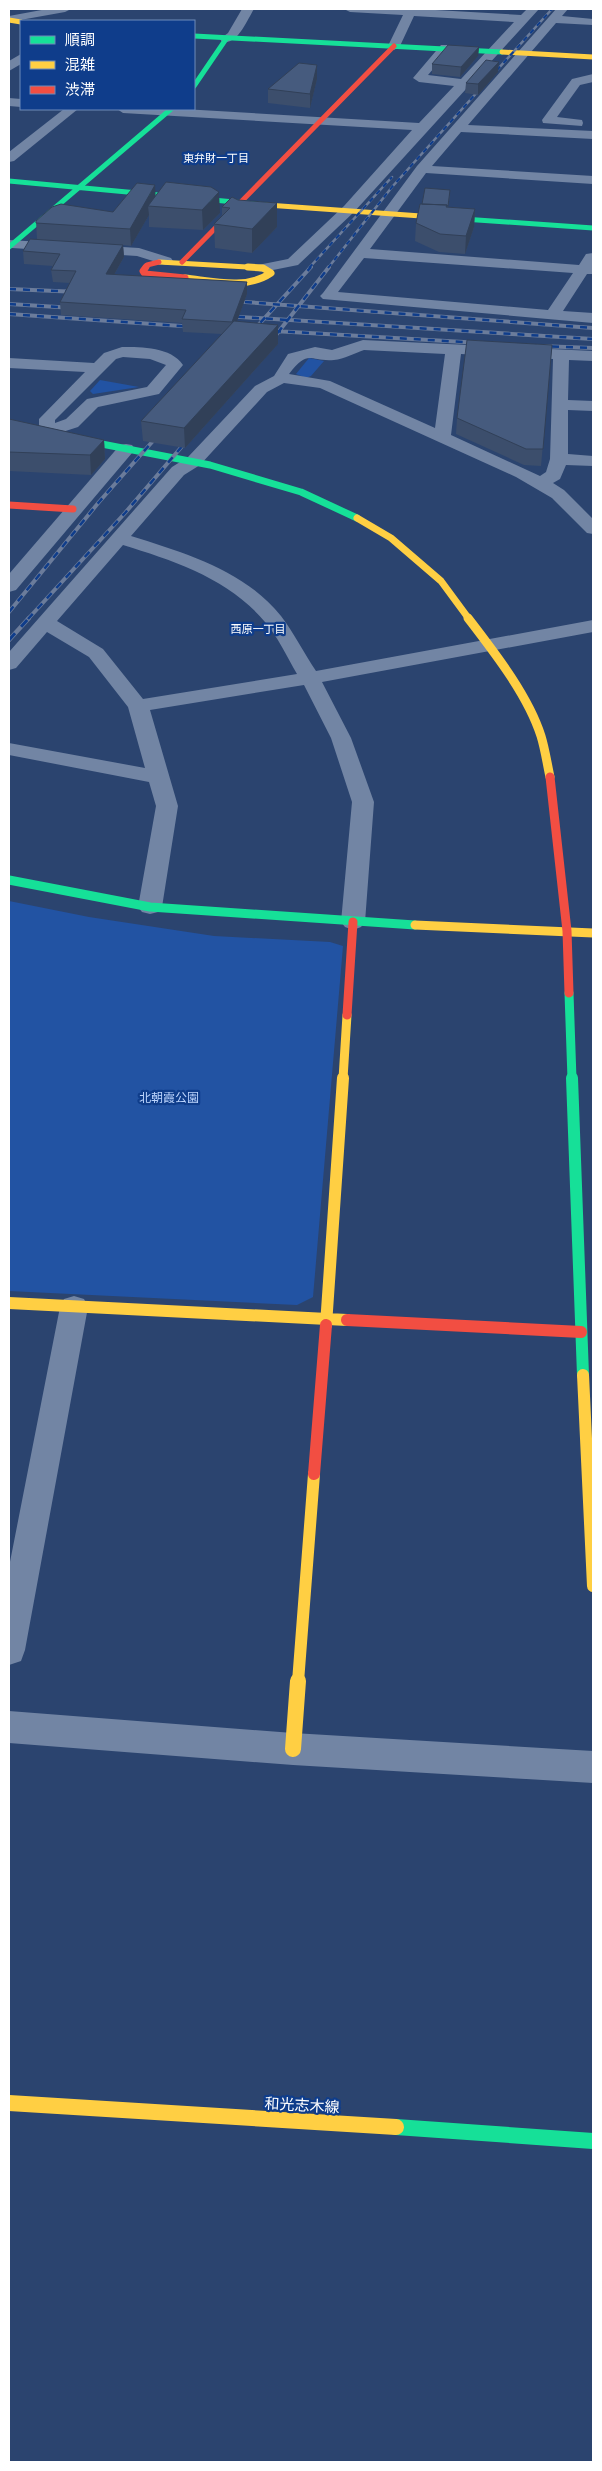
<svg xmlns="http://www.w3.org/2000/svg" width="602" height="2471" viewBox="0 0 602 2471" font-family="Manrope,'Noto Sans JP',sans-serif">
  <rect width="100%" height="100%" fill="#2b446f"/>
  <!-- green -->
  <path fill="#2253a3" d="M309 358 324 361 311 376 306 378 296 374Z
    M100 380 139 387 93 394 90 391Z
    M9 901 89 917 214 936 330 942 343 946 313 1297 297 1305 9 1291Z"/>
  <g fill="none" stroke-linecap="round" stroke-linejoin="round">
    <!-- street -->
    <path fill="#7285a4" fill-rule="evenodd" d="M47 9H71L65 12 9 22V16Z
      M242 9H254C247 20 238 45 222 42L220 39 228 33Z
      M344 9H418L521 15 527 9H539L354 212 298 265 263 272 258 271 256 268 258 265 288 259 344 206 412 130 123 113 117 109H183L419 123 454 86 419 82 413 78 441 45H449L451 48 428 75 461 79 514 22 414 16 400 46 394 50 388 46 403 15 350 12Z
      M556 9H568L562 16 593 19V25L556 23 468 125 593 131V139L461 132 432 166 593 176V184L426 173 370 249 579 265 586 254 593 253V274H587L563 311 593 313V323L323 299 320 296 323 293 417 166ZM364 258 573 273 548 310 338 292Z
      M21 54V64L9 71V61Z
      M593 74V82L580 85 557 117 582 120 583 123 582 126 543 123 542 120 572 79Z
      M9 98 21 99V107L9 106Z
      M64 109H78L14 161 9 162V152Z
      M9 240 139 248 171 258 173 261 166 265 137 256 12 248H9Z
      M363 340 593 351V361L569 360 568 400 593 401V411L568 410V454L593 456V466L566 465 560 479 553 483 564 490 593 519V534L587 533 552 498 516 477 320 388 284 383 267 392 200 465 184 475 131 536C185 553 244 570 281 616 294 633 304 653 316 671L593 620V632L322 682 351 738 374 802 365 922 361 927 353 930 345 927 341 922 352 802 331 738 304 685 150 710 178 806 162 907 158 912 150 914 142 912 138 907 156 806 149 782 9 755V743L145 768 128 707 89 657 47 632 16 668 9 670V652L172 467 188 457 255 386 274 376 288 354 315 347 332 350ZM364 350 445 354 435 428 330 381 289 374C309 348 309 362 334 360 344 359 355 353 364 350ZM461 354 553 359 550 459 546 472 540 476 451 435ZM123 545C175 561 229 579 265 622 278 637 287 657 297 674L143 699 103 649 57 621Z
      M122 347C142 347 171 347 183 365L159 394 98 407 78 427 47 437 41 436 39 432V419L85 372 9 368V358L94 363 104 353ZM123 357 150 359 166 365 147 387 87 399 66 419 55 423V420L116 359Z
      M126 444 132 445 135 449 132 453 16 590 9 592V574L120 445Z
      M74 1296 84 1299 88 1307 25 1650 21 1661 9 1665V1567L60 1307 64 1299Z
      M9 1711 293 1733 593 1751V1783L293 1765 9 1743Z"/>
    <!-- fast-far4 -->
    <path stroke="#16e098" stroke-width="5" d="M194 36 502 52
      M194 86 226 39
      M9 181 267 205
      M463 219 593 228
      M9 247 171 109"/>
    <!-- fast-far3 -->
    <path stroke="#16e098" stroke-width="7" d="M9 426 210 465 301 492 357 518"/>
    <!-- fast-far2 -->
    <path stroke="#16e098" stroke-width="9" d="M9 880 150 907 415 925
      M569 993 572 1079"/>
    <!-- fast-far1 -->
    <path stroke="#16e098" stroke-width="12" d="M572 1078 583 1375"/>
    <!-- fast -->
    <path stroke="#16e098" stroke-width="16" d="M396 2127 593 2141"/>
    <!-- slow-far4 -->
    <path stroke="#ffcf43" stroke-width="5" d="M9 20 21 22
      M502 52 593 57
      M267 205 463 219
      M159 262 264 268"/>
    <!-- slow-far3 -->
    <path stroke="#ffcf43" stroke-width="7" d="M185 278C213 281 246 290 271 273L263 268 248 267
      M357 518 391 538 441 581 469 619"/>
    <!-- slow-far2 -->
    <path stroke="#ffcf43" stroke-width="9" d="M468 618C494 652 528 695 541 736 545 749 547 763 550 777
      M415 925 593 933
      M343 1079 347 1015"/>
    <!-- slow-far1 -->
    <path stroke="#ffcf43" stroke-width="12" d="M9 1303 347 1320
      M326 1325 343 1078
      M583 1375 593 1586
      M298 1682 314 1474"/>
    <!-- slow -->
    <path stroke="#ffcf43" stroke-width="16" d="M293 1749 298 1681
      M9 2103 396 2127"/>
    <!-- jam-far3 -->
    <path stroke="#f24e42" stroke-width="5" d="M182 262 394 46
      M145 268 147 265 159 262"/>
    <!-- jam-far2 -->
    <path stroke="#f24e42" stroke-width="7" d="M146 267 143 271 145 274 185 278
      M9 505 73 509"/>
    <!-- jam-far1 -->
    <path stroke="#f24e42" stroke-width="9" d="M550 777 567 931 569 993
      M347 1015 353 922"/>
    <!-- jam -->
    <path stroke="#f24e42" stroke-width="12" d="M347 1320 581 1332
      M314 1474 326 1325"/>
    <defs>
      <path id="rail-far2" d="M309 268 392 177
        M328 268 392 187 552 9"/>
      <path id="rail-far1" d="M9 289 79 292
        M231 301 593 328
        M9 304 74 308
        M9 314 196 327
        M224 316 593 339
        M274 331 481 343
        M251 333 311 267
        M269 344 329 267
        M538 346 593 348
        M9 612 99 502 160 433
        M28 619 125 513 190 437"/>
      <path id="rail" d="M9 640 29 618"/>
    </defs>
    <!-- rail-far2 casing -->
    <use href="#rail-far2" stroke="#6b7c9b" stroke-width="2.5"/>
    <!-- rail-far1 casing -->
    <use href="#rail-far1" stroke="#6b7c9b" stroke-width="4"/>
    <!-- rail casing -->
    <use href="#rail" stroke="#6b7c9b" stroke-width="4.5"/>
    <!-- rail-far2 -->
    <use href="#rail-far2" stroke="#0f3d8b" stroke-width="2" stroke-dasharray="5" stroke-linecap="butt"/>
    <!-- rail-far1 -->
    <use href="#rail-far1" stroke="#0f3d8b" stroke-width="2.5" stroke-dasharray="7" stroke-linecap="butt"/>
    <!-- rail -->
    <use href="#rail" stroke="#0f3d8b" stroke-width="3" stroke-dasharray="9" stroke-linecap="butt"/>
  </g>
  <!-- wall -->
  <path fill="#3c4e6c" d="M479 47 478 56 460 77 432 74V64Z
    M317 65V79L310 108 268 103V89Z
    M498 72 478 95 465 93 466 83Z
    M156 196 220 213 203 230 149 227V215L131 246 123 245 124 257 114 275 247 282V294L237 321 278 344 185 448 143 441 141 421 222 334 183 332 182 323 61 315 60 302 70 283 53 282 51 270 53 266 24 264 23 251 37 239 36 221 113 212Z
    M450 196 448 207 475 209 474 227 465 254 439 252 415 241 416 223 422 204Z
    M238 200 277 227 252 253 215 248 214 224 222 215V207Z
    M552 345 541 466 524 465 456 434 457 418Z
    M9 419 104 440 105 459 91 475 9 471Z"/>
  <!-- shaded-wall -->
  <path fill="#314058" d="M479 47 478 56 460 77 461 67Z
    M499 62 498 72 478 95V84Z
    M317 65V79L310 108V94Z
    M155 185 156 202 148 206 149 215 131 246 130 229Z
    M219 192 220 213 203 230 202 210Z
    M277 203V227L252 253V229Z
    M475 209 474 227 465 254 466 236Z
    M123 245 124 257 107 287 106 274Z
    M247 282V294L232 335V322Z
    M278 325V344L185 448 184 428Z
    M104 440 105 459 91 475 90 455Z"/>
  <!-- building -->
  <path fill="#465b7e" stroke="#314058" d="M448 45 479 47 461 67 432 64Z
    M486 60 499 62 478 84 466 83Z
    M299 63 317 65 310 94 268 89Z
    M166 182 211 187 219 192 202 210 148 206Z
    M137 183 155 185 130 229 36 223V221L52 207 61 204 113 212Z
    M425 188 450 190 448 206H447V205L422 204Z
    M232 197 238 200 277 203 252 229 214 224 230 208 222 207Z
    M420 204 447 205 446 207 475 209 466 236 440 234 416 223Z
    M30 239 123 245 106 274 247 282 232 322 182 319 186 310 60 302 76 271 51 270 60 254 23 251Z
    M234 321 278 325 184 428 141 421Z
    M467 340 552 345 543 449H526L457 418Z
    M9 419 104 440 90 455 9 452Z"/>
  <g text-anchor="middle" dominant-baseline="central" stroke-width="4.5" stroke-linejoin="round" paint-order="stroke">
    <!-- far-neighbourhood labels -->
    <g font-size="11" fill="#fff" stroke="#0f3d8b">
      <text x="216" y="157">東弁財一丁目</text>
      <text x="258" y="628">西原一丁目</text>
    </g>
    <!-- park labels -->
    <g font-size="12" fill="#bdd5fd" stroke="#0f3d8b">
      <text x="169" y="1097">北朝霞公園</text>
    </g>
    <!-- near-street labels -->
    <g font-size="15" fill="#fff" stroke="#0f3d8b">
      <text transform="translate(302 2105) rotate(3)">和光志木線</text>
    </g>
  </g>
  <!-- border -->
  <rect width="602" height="2471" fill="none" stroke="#ffffff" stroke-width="20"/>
  <!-- legend -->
  <rect x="20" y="20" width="175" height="90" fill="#0f3d8b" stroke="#6f8bb9"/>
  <rect x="30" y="36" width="25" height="8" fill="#16e098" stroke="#6f8bb9"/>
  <text x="65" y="45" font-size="15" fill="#ffffff">順調</text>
  <rect x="30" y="61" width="25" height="8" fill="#ffcf43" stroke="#6f8bb9"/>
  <text x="65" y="70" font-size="15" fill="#ffffff">混雑</text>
  <rect x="30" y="86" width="25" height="8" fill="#f24e42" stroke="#6f8bb9"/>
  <text x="65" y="95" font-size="15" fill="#ffffff">渋滞</text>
</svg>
